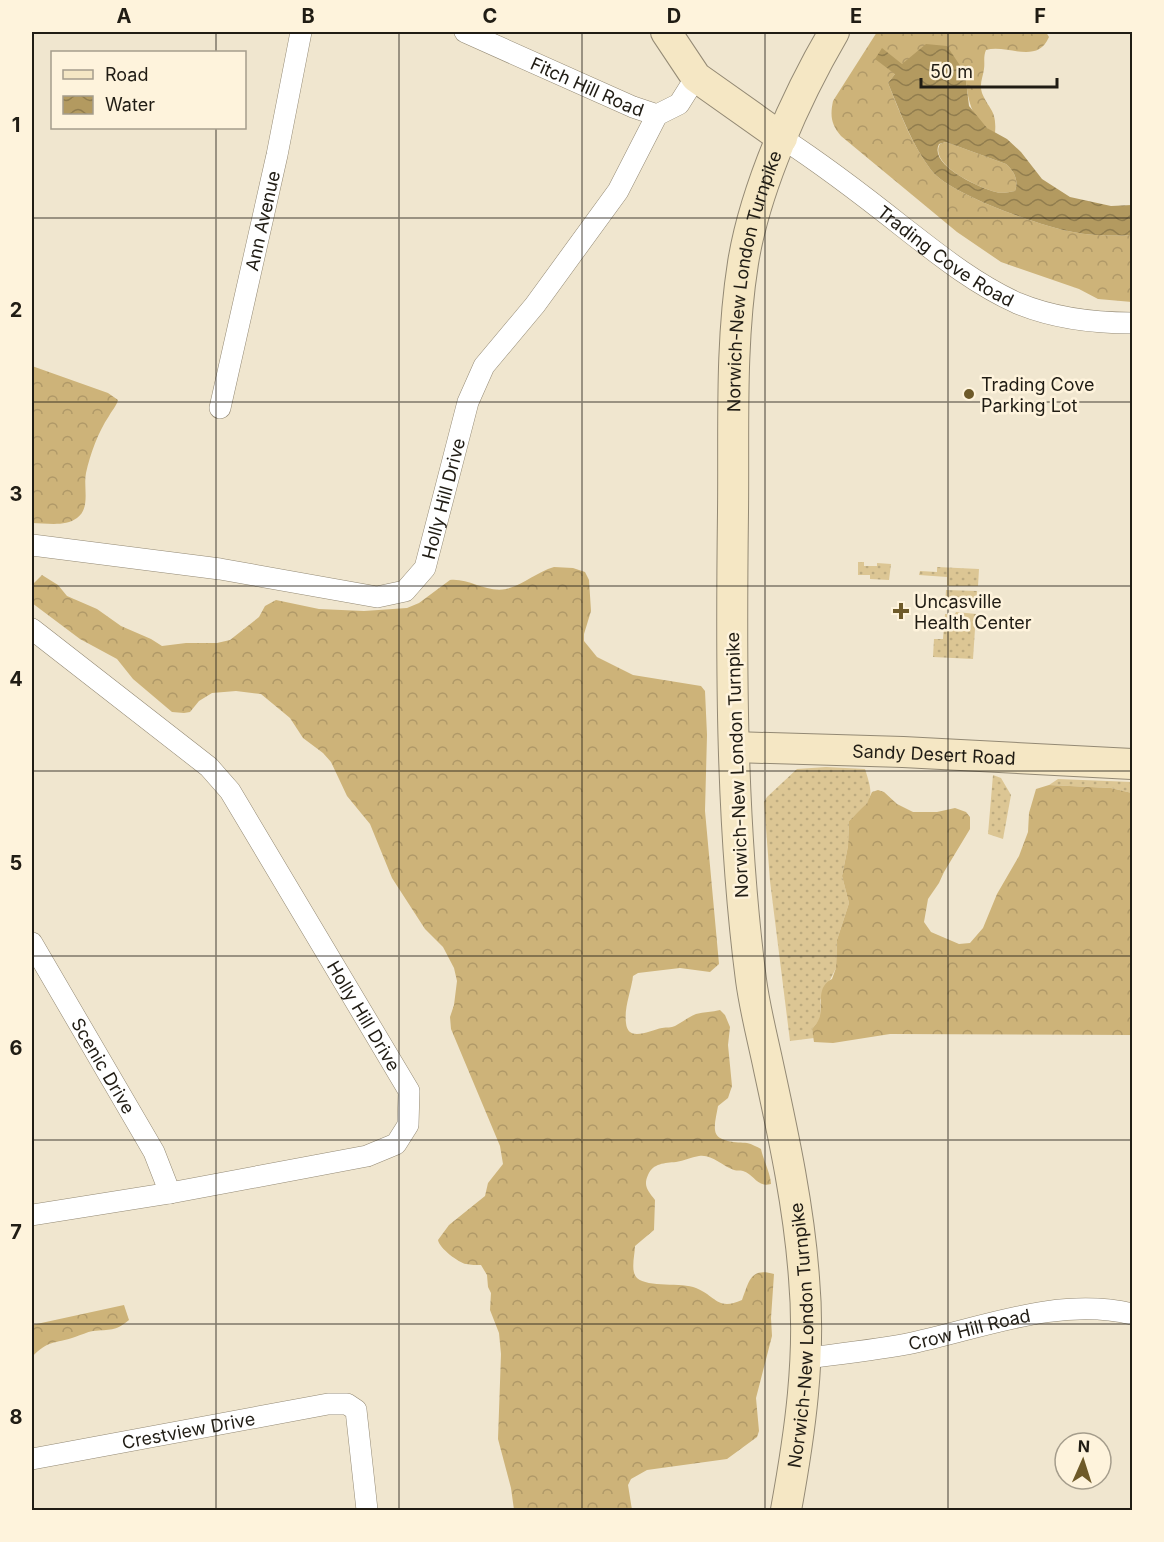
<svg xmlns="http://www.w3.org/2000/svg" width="1164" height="1542" viewBox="0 0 1164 1542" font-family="Inter,sans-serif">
  <defs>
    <pattern id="grass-dots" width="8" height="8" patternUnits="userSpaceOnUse" patternTransform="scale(1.5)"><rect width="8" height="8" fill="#dcc694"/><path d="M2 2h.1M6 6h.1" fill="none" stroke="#bcaa7f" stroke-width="1.8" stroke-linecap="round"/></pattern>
    <pattern id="forest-crowns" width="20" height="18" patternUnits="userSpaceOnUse" patternTransform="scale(1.5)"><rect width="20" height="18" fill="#cdb379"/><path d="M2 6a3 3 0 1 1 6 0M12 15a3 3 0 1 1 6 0" fill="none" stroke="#b09968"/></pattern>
    <pattern id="water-waves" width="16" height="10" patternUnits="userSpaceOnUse" patternTransform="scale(1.5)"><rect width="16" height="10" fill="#b39a60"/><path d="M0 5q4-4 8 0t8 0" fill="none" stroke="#917d4e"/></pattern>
  </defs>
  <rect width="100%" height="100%" fill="#f0e6cf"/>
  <!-- grass -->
  <path fill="url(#grass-dots)" d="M858 562H864V566H877V563L891 564 889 580 870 579V575H858Z
    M937 567 979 569 978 586H947V577L919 575 920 571 937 572Z
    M946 590 977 591 976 607 945 605Z
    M956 612 976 614 973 659 933 657 934 639H943L945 614H955Z
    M826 767 865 769C875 800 872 799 849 821L848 846 842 876 849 903 837 940 836 968 820 1000V1019L812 1029 814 1038 790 1041 770 881 764 802 767 797 797 769Z
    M993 775 1001 778 1011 795 1003 839 988 834Z
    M1058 779 1132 782V793L1111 788 1049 785Z"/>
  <!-- forest -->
  <path fill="url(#forest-crowns)" d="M877 32H1046L1049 37C1037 65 1008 44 986 50 983 57 985 62 984 69 983 77 979 84 982 93 989 110 997 110 995 133 969 120 968 98 965 73L895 74 888 83C900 113 912 145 931 170 949 194 1042 227 1073 232 1092 236 1113 236 1132 235V302L1098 299 1079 289 1001 262 957 232 841 136C831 124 830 116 833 101Z
    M946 142 1006 164C1014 171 1019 180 1015 191 1009 192 1001 194 996 192 980 188 928 165 940 144Z
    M32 366 108 393 118 400C116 407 112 410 109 416 98 432 90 455 86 473 83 487 91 508 77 518 65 527 46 523 32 523Z
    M554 567 573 568 585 572 589 580 591 611 584 634V641L597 657 633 675 701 686 705 691 707 735 705 811 719 964 710 972 680 968 638 973 633 976C631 992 624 1007 626 1023 628 1043 650 1030 662 1028 667 1027 671 1028 675 1026 682 1022 689 1017 696 1014 704 1012 712 1012 720 1010L725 1015 730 1027 728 1045 732 1086 728 1098 718 1106C717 1113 714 1123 715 1130 716 1143 738 1142 747 1143 752 1144 757 1147 761 1149 763 1159 771 1175 771 1184 757 1188 754 1174 743 1171 740 1170 737 1171 734 1170 722 1166 712 1154 699 1156 691 1157 684 1161 676 1162 665 1163 653 1163 648 1175 643 1186 648 1191 655 1200L654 1230 635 1246C635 1255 630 1271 637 1278 648 1288 682 1282 696 1288 716 1296 717 1311 742 1300 749 1282 750 1267 774 1274L771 1318 772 1336 756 1398 759 1431 757 1437 727 1459 647 1470 631 1479 628 1485 632 1510H514L511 1488 498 1439 501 1354 499 1333 490 1310 491 1293 488 1287 487 1275 481 1265C476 1265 471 1265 466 1264 459 1263 439 1248 438 1240L449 1225 485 1196 488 1183 503 1164 500 1146 451 1029 450 1017 454 1005 457 981 454 968 443 947 425 929 392 878 370 824 347 796 331 762 323 753 303 738 290 718 261 694 236 691 212 693 199 701 190 712 184 713 172 712 133 679 117 659 80 639 32 603V585L42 575 58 585 67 596 97 609 121 626 151 639 162 646 186 643H217L230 640 259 617 265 606 276 600 319 609 364 611 407 608 419 603 450 580C469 578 486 593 506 589 523 585 537 572 554 567Z
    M1049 785 1111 788 1132 793V1035L890 1034 833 1043 814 1042 812 1029C815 1025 819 1021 820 1016 822 1003 817 986 832 979L836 968 837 940 849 903 842 876 848 846 849 821 867 803 872 792 878 790 884 792 897 804 913 812H937L955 808 966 812 970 817V829L944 872 939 883 928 899 924 922 931 932 959 944 970 943 983 928 997 894 1019 856 1028 832 1029 813 1036 789Z
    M124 1305 129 1320C115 1332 110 1329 93 1331 87 1332 81 1335 75 1337 54 1344 48 1340 32 1357V1325Z"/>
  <!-- water -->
  <path fill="url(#water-waves)" fill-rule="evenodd" d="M926 44 947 46 965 73 969 106 987 128 1007 139 1021 152 1042 179 1070 197 1111 206 1132 205V235C1113 236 1092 236 1073 232 1042 227 949 194 931 170 912 145 900 112 888 83L895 74 875 59 882 48 902 64ZM946 142 1006 164C1014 171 1019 180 1015 191 1009 192 1001 194 996 192 980 188 928 165 939 144Z"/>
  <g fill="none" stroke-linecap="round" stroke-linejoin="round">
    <defs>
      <g id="minor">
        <path id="s1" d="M465 32 633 107 657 115 679 104 696 77"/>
        <path id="s2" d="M782 138C825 166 864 196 903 227 939 255 975 284 1017 303 1053 318 1093 323 1132 323"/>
        <path id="s3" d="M220 408 277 155 301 32"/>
        <path id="s4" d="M32 545 220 569 377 597 405 591 425 568 468 402 484 366 535 305 618 191 657 115"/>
        <path id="s5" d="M32 629 209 767 230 791 409 1091 408 1125 396 1144 367 1156 170 1193 32 1215"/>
        <path id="s6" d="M32 943 154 1152 170 1193"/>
        <path id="s7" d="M807 1358C840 1354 874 1350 907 1344 980 1329 1057 1296 1132 1314"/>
        <path id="s8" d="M32 1459 328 1404H347L356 1410 367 1510"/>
      </g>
      <g id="secondary">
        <path d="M666 32 696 77 782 138"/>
        <path id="s9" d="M734 747 903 752 1132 764"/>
        <path id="s10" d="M786 1510C800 1433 811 1357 804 1278 799 1208 784 1138 769 1069 763 1040 755 1010 751 980 731 825 731 668 733 512 734 429 730 345 743 263 755 188 796 97 834 32"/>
      </g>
    </defs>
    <!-- minor casing -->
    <use href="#minor" stroke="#938974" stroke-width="22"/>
    <!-- secondary casing -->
    <use href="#secondary" stroke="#938974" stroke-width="32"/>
    <!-- minor -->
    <use href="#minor" stroke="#fff" stroke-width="21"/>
    <!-- secondary -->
    <use href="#secondary" stroke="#f5e7c4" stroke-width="30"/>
  </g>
  <!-- grid -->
  <path fill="none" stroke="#201c14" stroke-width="1.5" stroke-opacity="0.55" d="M216 32V52M399 32V1510M582 32V1510M765 32V1510M948 32V1510M216 128V1510M32 218H1132M32 402H1132M32 586H1132M32 771H1132M32 956H1132M32 1140H1132M32 1324H1132"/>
  <!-- markers -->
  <g fill="#6e5a29" stroke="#fef3dc" stroke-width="2">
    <circle cx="969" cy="394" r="6"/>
    <path d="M898 602h6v6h6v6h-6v6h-6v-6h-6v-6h6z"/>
  </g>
  <g text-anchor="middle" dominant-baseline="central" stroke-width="5" stroke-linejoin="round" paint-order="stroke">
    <!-- street labels -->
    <g font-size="18" fill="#201c14" stroke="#fef3dc">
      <text stroke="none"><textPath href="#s1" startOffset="134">Fitch Hill Road</textPath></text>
      <text stroke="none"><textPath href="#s3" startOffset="192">Ann Avenue</textPath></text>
      <text stroke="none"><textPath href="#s2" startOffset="202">Trading Cove Road</textPath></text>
      <text stroke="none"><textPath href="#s10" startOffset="1238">Norwich-New London Turnpike</textPath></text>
      <text stroke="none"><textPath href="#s4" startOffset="480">Holly Hill Drive</textPath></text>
      <text stroke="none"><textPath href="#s9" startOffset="200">Sandy Desert Road</textPath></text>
      <text transform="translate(737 765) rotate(-92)">Norwich-New London Turnpike</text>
      <text stroke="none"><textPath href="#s5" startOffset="518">Holly Hill Drive</textPath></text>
      <text stroke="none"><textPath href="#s6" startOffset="142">Scenic Drive</textPath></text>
      <text stroke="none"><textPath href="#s7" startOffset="165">Crow Hill Road</textPath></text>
      <text stroke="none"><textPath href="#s10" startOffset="176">Norwich-New London Turnpike</textPath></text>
      <text stroke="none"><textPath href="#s8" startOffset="159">Crestview Drive</textPath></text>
    </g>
    <!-- poi labels -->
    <g font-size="18" fill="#201c14" stroke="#fef3dc" text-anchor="start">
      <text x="981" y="384">Trading Cove<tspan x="981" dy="21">Parking Lot</tspan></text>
      <text x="914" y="601">Uncasville<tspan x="914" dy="21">Health Center</tspan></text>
    </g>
  </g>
  <!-- border -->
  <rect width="1164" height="1542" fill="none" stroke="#fef3dc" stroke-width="66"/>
  <!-- legend -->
  <rect x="51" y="51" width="195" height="78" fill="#fef3dc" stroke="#a59d8c" stroke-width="1.5"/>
  <rect x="63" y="70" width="30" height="9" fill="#f5e7c4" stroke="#a59d8c" stroke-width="1.5"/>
  <text x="105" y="81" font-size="18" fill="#201c14">Road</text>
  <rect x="63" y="96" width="30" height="18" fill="url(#water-waves)" stroke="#a59d8c" stroke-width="1.5"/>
  <text x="105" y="111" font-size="18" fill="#201c14">Water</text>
  <!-- north arrow -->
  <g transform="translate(1083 1461) rotate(3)"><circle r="28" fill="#fef3dc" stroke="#a59d8c" stroke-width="1.5"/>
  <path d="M0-4.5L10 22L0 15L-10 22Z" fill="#6e5a29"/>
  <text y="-9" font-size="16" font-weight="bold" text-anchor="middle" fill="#201c14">N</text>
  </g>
  <!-- scale -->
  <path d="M921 78v9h136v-9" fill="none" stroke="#201c14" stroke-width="3"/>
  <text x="930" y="78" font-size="18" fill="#201c14" stroke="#fef3dc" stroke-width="4.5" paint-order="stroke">50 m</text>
  <rect x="33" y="33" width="1098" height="1476" fill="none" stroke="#201c14" stroke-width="2"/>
  <g font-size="20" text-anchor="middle" font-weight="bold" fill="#201c14">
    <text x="124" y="23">A</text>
    <text x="308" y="23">B</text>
    <text x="490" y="23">C</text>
    <text x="674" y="23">D</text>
    <text x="856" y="23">E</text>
    <text x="1040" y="23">F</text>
    <text x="16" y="132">1</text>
    <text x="16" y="317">2</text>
    <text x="16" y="501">3</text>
    <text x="16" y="686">4</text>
    <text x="16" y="870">5</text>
    <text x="16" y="1055">6</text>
    <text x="16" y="1239">7</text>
    <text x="16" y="1424">8</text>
  </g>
</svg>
